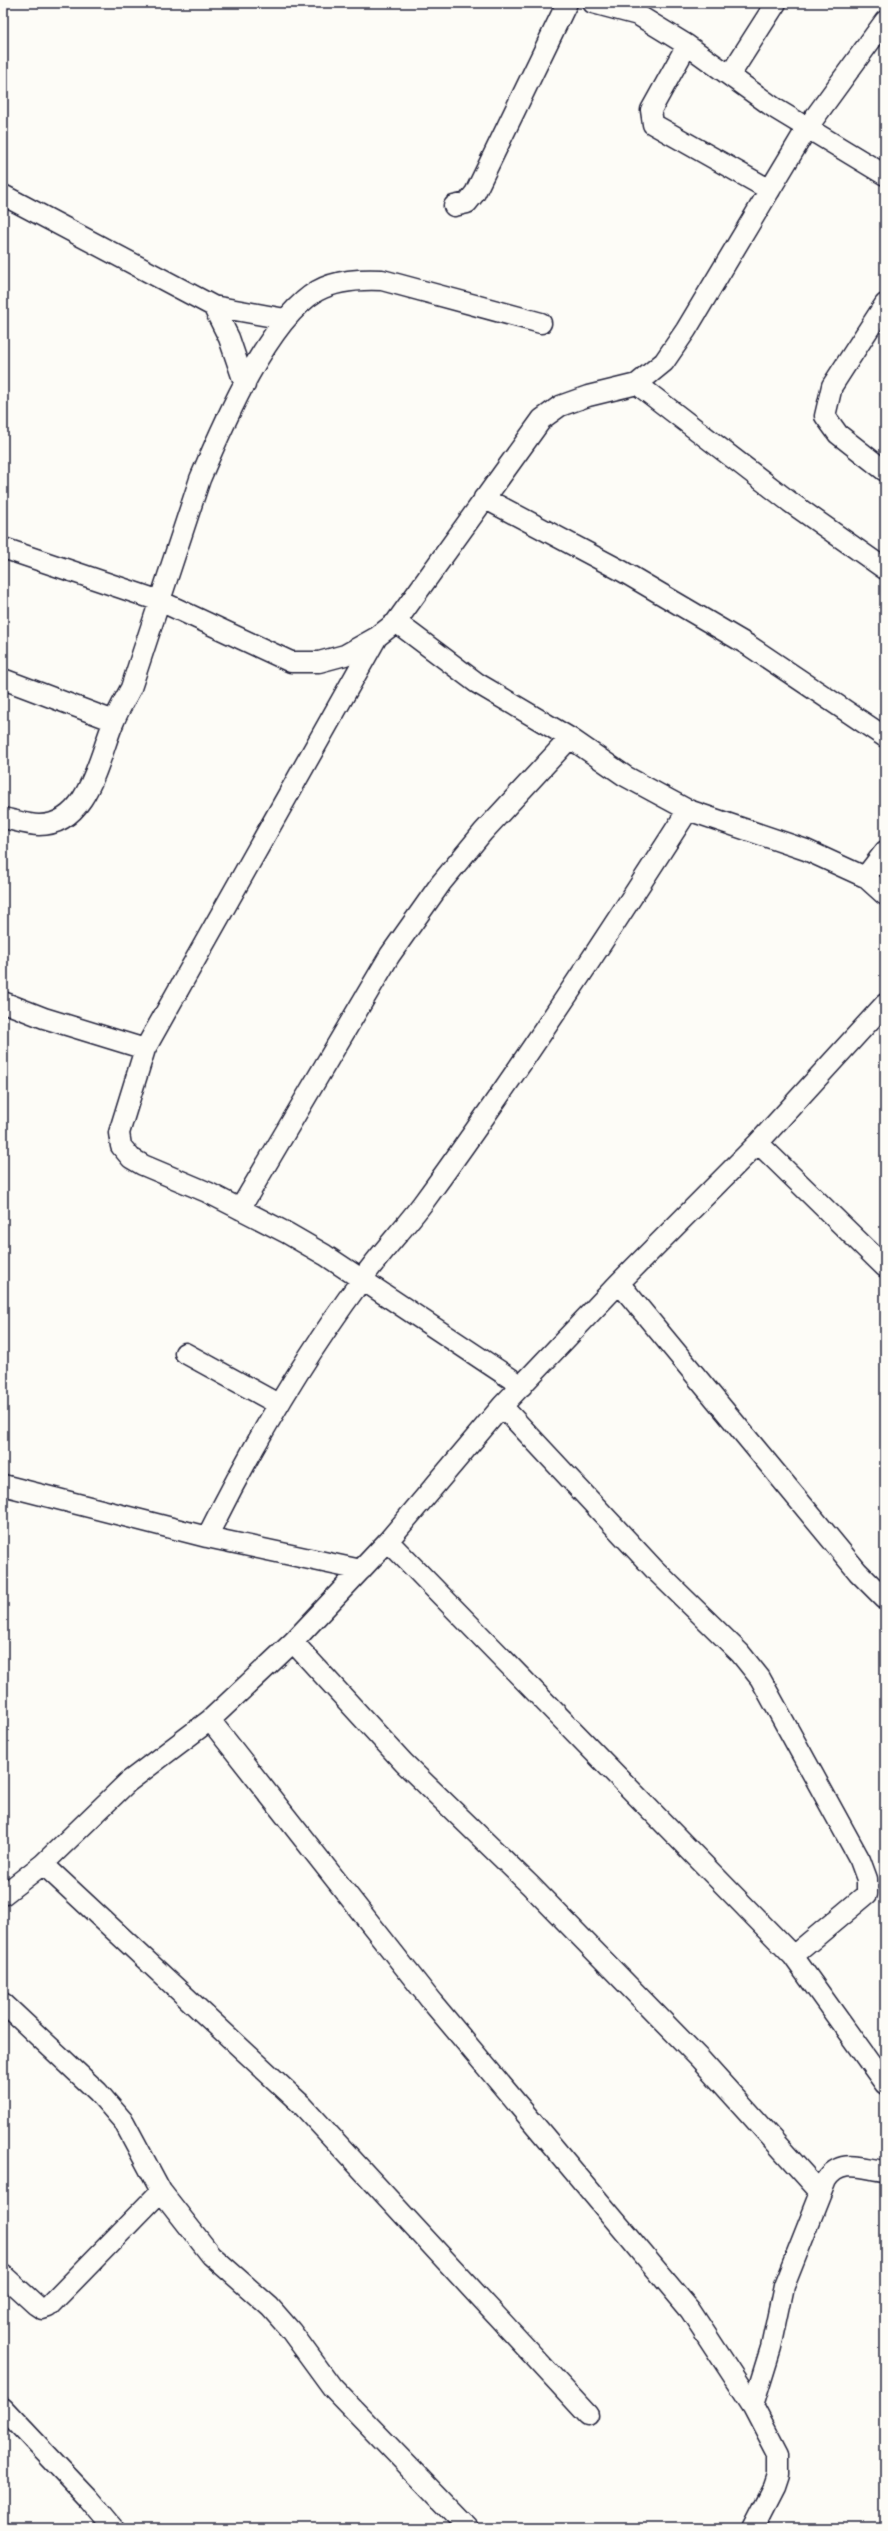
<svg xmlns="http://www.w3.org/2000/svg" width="888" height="2531" viewBox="0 0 888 2531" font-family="Caveat,sans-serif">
  <rect width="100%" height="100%" fill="#fdfcf7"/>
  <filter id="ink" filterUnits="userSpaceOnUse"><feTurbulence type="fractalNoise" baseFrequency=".025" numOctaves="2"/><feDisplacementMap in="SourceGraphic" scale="8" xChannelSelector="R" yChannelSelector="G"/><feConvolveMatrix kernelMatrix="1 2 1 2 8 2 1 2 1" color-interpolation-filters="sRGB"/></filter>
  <g filter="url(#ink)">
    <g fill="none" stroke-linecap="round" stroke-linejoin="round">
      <defs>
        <path id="minor" d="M593 3 638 15 687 45 776 109 885 175
          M687 45 651 110 653 124 770 190
          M730 75 776 3
          M3 195 213 306 285 319
          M454 206 467 203 475 193 567 3
          M885 304 832 386 825 416 838 434 885 471
          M213 306 229 338 245 385
          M637 384 790 502 885 569
          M484 498 622 571 748 645 885 737
          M3 548 160 601 291 662H319L345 655 377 637 396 622 542 419 560 406 588 396 637 384 664 362 686 330 807 128 885 21
          M396 622 477 683 570 738 625 776 688 810 806 850 865 877 885 895
          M377 637 145 1049 119 1133 121 1146 131 1158 143 1165 207 1192 287 1233 325 1255 522 1386
          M3 679 114 721
          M3 818C14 820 28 825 39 825 89 825 99 755 114 721 119 709 125 699 131 688L200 479C223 425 267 321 317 291 337 280 360 279 382 280L541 323
          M865 877 885 851
          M3 1002 44 1018 145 1049
          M758 1143 885 1267
          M240 1209 390 955 441 883 483 832 570 738
          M619 1283 858 1572 885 1599
          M185 1353 278 1404
          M502 1406 655 1570 740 1653 760 1678 860 1860 867 1879V1894L793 1956
          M3 1485 207 1537 361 1570
          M207 1537C251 1448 301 1362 360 1282 379 1254 403 1230 423 1203 516 1076 603 943 688 810
          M388 1541 793 1956 885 2084
          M293 1642 404 1763 530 1885 700 2059 821 2193
          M210 1720 432 2002 690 2310 753 2406 778 2454V2475L774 2487 753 2528
          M43 1864 303 2106 588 2415
          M3 1895 43 1864 128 1782 210 1720 293 1642 388 1541 502 1406 619 1283 758 1143 885 1004
          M3 2003 98 2092 124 2122 161 2191 211 2255 270 2307 291 2331 332 2387 468 2528
          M3 2275 36 2305 42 2309 48 2307 161 2191
          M753 2406 771 2348 784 2286 826 2180C841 2157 864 2169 885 2171
          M3 2408 88 2498 113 2528"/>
      </defs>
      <!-- minor casing -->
      <use href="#minor" stroke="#22223b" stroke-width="23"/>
      <!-- minor -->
      <use href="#minor" stroke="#fdfcf7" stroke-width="20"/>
    </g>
  </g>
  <!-- margin -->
  <rect width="888" height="2531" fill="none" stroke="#fdfcf7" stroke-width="16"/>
  <rect x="8" y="8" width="872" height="2515" fill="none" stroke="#22223b" stroke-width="1.5" filter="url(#ink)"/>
</svg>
